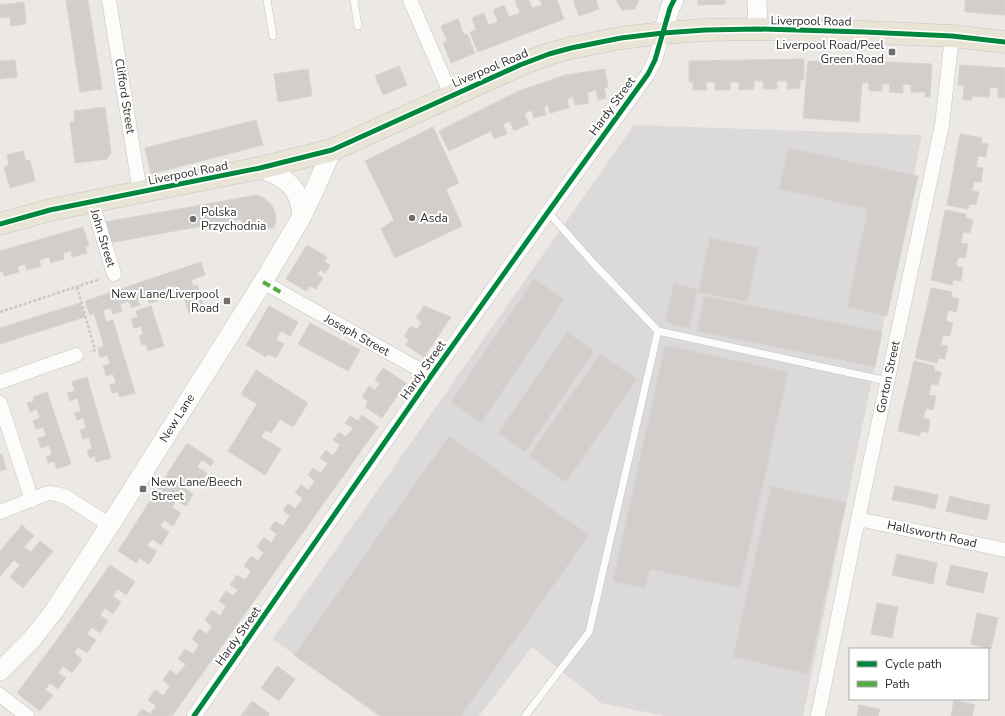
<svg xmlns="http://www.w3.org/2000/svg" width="1005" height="716" viewBox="0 0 1005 716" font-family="'Nunito Sans',sans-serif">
  <rect width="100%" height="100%" fill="#ece8e4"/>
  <!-- industrial -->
  <path fill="#dcd9db" d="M634 125 922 135 803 716H665L601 703 532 647 479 716H378L273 639Z"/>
  <!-- building -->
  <path fill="#d1cecb" stroke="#d7d4d0" d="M66 0H88L102 89 80 92Z
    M515 0H529L532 8 542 5 540 0H557L564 19 478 52 470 32 476 30 472 18 484 13 488 25 498 22 493 10 504 5 509 17 520 13Z
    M573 0H596L599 9 579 16Z
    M616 0H639L635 9 622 10Z
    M698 0H725V4L698 5Z
    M965 0H1005V15L965 12Z
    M24 2 26 24 11 26 10 17 0 18V5Z
    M458 19 464 35 467 34 475 53 451 63 443 43 447 41 441 26Z
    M804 59V80H800V88L787 89V81H777V89H763V81H754V89L739 90V82H730V90H715V82H706L707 90H693V82H689V61Z
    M15 60 17 77 0 79V61Z
    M836 60 932 64 930 97H925V92H911V85L903 84V93L889 92 890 84H882V91H869V83H862L859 122 803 118 808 61 836 63Z
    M960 65 1005 68V98L998 97V88L990 87 989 97 972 96V100H963L964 86 958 85Z
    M399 66 407 85 383 95 375 76Z
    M308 69 312 96 278 102 274 74Z
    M605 69 608 87 604 88 606 98 598 100 596 90 587 93 589 103 575 105 573 96 572 97 567 99 569 108 550 113 548 105 544 107 546 115 534 118 532 111H529L524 114 529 124 514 131 510 121 503 124 507 134 494 139 491 131 449 151 439 131 519 91 565 75Z
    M105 107 111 153 107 159 75 163 70 122H75L74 111Z
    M256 120 263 145 151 174 145 148Z
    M433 127 459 183 446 189 462 226 395 258 381 229 394 220 365 161Z
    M960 134 982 138 981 143 988 144 986 157 978 156 976 167 983 168 981 182 974 181 972 191 979 192 976 205 969 204 968 209 947 205Z
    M788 148 918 176 887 316 847 307 868 209 779 189Z
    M23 151 26 161 30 160 35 181 10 188 4 167 9 165 7 155Z
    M257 195 265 199 271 204 275 212 276 220 274 228H265L264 219 256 220 257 225 242 227 241 219 109 243 105 222Z
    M945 210 966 214V218L973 220 970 233 963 232 961 243 968 244 965 258 958 257 956 266 963 268 961 281 953 280 952 285 931 280Z
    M83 227 89 246 85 247 87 253 72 257 71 251 63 253 64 259 51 263 49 257 39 260 41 266 27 270 25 264 17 267 19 272 4 276 3 271 0 272V251Z
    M710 238 759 248 747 302 698 292Z
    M307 245 327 257 324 262 330 265 325 273 320 270 317 274 323 278 316 289 310 286 306 291 286 279Z
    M201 262 205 275 191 280 193 287 197 285 204 308 189 313 184 297 179 299 174 286 155 292 158 301 149 303 147 295 137 299 140 305 131 308 129 301 120 304 122 311 113 314 111 308 103 310 106 322 113 320 135 393 120 397 118 392 112 393 110 385 116 383 113 374 106 376 103 366 110 364 107 355 100 357 98 348 104 346 94 313 90 315 85 301Z
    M534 279 564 299 481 423 451 402Z
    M674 284 697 289 689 328 665 322Z
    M931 288 952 292 951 297 959 299 956 312 948 310 946 321 953 323 950 336 943 335 941 345 948 346 945 359 938 358 937 363 915 358Z
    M704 296 882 332 875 367 697 331Z
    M80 303 85 317 0 344V328Z
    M151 306 164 346 148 351 146 344 142 345 139 336 143 334 141 326 134 328 131 319 138 317 136 311Z
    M269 306 298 322 290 336 281 331 276 340 284 344 276 358 268 354 266 357 246 345Z
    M424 306 451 317 424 357 406 345 409 340 404 336 411 326 417 329 422 322 416 318Z
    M310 323 360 350 348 371 298 344Z
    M567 332 594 351 525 452 498 433Z
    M665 345 788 372 740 588 650 569 645 588 613 581Z
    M600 354 637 379 566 482 529 456Z
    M914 361 935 366 934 371 941 372 938 385 931 384 929 395 936 396 933 410 926 408 923 418 930 420 928 433 921 431 919 436 898 431Z
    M383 368 406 383 382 418 365 407 368 401 362 397 369 386 375 390 380 383 375 380Z
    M256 370 308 403 293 427 280 419 271 433 266 430 261 437 281 449 265 475 228 451 257 404 241 394Z
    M87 377 111 458 96 462 95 456 90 458 87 450 92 449 89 437 83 439 80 430 86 428 83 418 77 420 74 413 81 411 77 398 70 401 67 393 75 391 72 382Z
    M47 392 71 464 57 469 54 461 48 463 46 457 52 455 49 445 41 448 38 438 46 436 43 427 36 429 33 421 40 418 37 409 30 412 27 403 34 401 33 397Z
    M362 415 378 427 172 716H137L142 709 150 714 156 706 148 700 155 690 163 696 170 686 163 680 170 670 177 675 186 664 178 659 185 649 193 654 199 645 192 639 199 629 207 634 212 626 205 620 212 610 220 616 226 606 219 601 226 591 233 596 238 590 230 585 237 575 245 580 251 571 244 566 251 556 258 561 264 553 257 547 264 537 271 543 277 534 270 529 275 521 283 526 290 516 283 510 288 503 295 509 303 498 295 493 301 485 308 490 315 481 308 475 313 468 321 473 328 463 320 458 326 450 333 456 340 445 333 440 339 432 346 437 353 428 345 423 350 416 358 421Z
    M449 436 589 535 461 716H381L294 655Z
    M187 443 214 461 211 466 202 460 197 467 207 473 198 486 189 481 184 488 193 494 186 506 176 500 172 507 181 513 173 526 164 520 160 526 169 532 161 545 152 539 147 546 157 551 149 564 139 558 137 563 118 551Z
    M2 454 6 469 0 471V455Z
    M771 486 846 503 808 674 733 657Z
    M895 486 916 490 914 504 892 500Z
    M916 490 938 495 935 509 914 504Z
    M950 496 970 501 967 516 946 511Z
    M970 501 990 505 987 520 967 516Z
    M22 525 34 536 24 547 31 552 40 541 53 551 23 588 10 577 20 565 14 560 0 576V551Z
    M897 554 937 563 933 584 892 575Z
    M110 565 135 582 126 595 118 589 113 596 121 602 113 614 105 608 100 615 108 621 100 633 92 627 87 634 96 640 87 653 78 647 74 653 82 659 72 673 63 666 58 673 66 678 58 689 50 683 45 690 53 695 40 711 17 693 59 637Z
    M951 565 988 573 983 593 946 585Z
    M877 603 898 607 892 638 871 634Z
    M977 613 998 618 991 649 971 644Z
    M277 666 295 679 279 701 261 688Z
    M954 700 975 705 972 716H951Z
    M252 701 270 714 268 716H241Z
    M859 705 880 709 878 716H857Z"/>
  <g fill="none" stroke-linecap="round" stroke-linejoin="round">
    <defs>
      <path id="lane" d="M267 0 273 36
        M354 0 358 26
        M548 212 594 264 658 331 887 381
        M525 716 589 632 658 331"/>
      <path id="street" d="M109 0 140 192
        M410 0 451 95
        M92 202 114 274
        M263 282 431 376
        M0 382 76 355
        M0 403 32 500
        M0 512 48 493 57 494 66 497 110 525
        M858 519 1005 550
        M0 695 27 716
        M194 716 431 376 548 212 648 74 655 60 663 33
        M818 716 858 519 942 125 952 36"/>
      <path id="secondary" d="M757 0 758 29
        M663 33 670 8 674 0
        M260 168C287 178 299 186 302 215
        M0 671 33 638 54 611 110 525 263 282 301 218 314 191 332 150"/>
      <path id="primary" d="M0 224 50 210 260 168 332 150 520 65 549 54 571 48 621 38 663 33 705 30 758 29 864 32 952 36 1005 42"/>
    </defs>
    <!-- lane casing -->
    <use href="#lane" stroke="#c5c4c5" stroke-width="8"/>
    <!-- street casing -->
    <use href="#street" stroke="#c5c4c5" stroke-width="15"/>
    <!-- secondary casing -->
    <use href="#secondary" stroke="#c5c4c5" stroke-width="20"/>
    <!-- primary casing -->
    <use href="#primary" stroke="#c6c5c4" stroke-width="23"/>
    <!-- path -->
    <path stroke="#c9c9c8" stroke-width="2.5" stroke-dasharray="3 2" stroke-linecap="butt" d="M77 287 95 350 90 352
      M0 312 100 279"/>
    <!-- lane -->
    <use href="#lane" stroke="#fcfcfb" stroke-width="7"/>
    <!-- street -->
    <use href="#street" stroke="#fcfcfb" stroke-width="14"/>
    <!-- secondary -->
    <use href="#secondary" stroke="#fcfcfb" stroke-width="19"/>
    <!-- primary -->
    <use href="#primary" stroke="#e8e4d6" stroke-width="22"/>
    <!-- quiet -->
    <path stroke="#54ab44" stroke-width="4" stroke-dasharray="8 4" stroke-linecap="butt" d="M263 282 284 294"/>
    <defs>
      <path id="cycleway" d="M0 224 50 210 260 168 332 150 520 65 549 54 571 48 621 38 663 33 705 30 758 29 864 32 952 36 1005 42
        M194 716 431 376 548 212 648 74 655 60 670 8 674 0"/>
    </defs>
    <!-- cycleway casing -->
    <use href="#cycleway" stroke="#fff" stroke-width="8"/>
    <!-- cycleway -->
    <use href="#cycleway" stroke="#00873e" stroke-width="5"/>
  </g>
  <!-- markers -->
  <g fill="#706f6e" stroke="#fff" stroke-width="1.5">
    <rect x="888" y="48" width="8" height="8" rx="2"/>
    <circle cx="412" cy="218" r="4"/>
    <circle cx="193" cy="219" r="4"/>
    <rect x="223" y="297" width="8" height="8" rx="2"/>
    <rect x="139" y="485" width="8" height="8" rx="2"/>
  </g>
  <g text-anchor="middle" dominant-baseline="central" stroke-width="4" stroke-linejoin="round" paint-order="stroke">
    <!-- street labels -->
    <g font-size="12" fill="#2e2e2e" stroke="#fff">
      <text transform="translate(811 21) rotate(1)">Liverpool Road</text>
      <text transform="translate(490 68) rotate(-23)">Liverpool Road</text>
      <text transform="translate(125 96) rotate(81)">Clifford Street</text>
      <text transform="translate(612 106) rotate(-54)">Hardy Street</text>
      <text transform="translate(188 173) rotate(-11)">Liverpool Road</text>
      <text transform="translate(103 238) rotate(73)">John Street</text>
      <text transform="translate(357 335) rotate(29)">Joseph Street</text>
      <text transform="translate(423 370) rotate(-55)">Hardy Street</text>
      <text transform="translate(888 377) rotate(-78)">Gorton Street</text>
      <text transform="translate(177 418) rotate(-58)">New Lane</text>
      <text transform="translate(932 534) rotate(12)">Hallsworth Road</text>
      <text transform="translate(238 636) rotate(-55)">Hardy Street</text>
    </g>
    <!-- poi labels -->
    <g font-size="12" fill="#2e2e2e" stroke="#fff" text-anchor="start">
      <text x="884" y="45" text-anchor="end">Liverpool Road/Peel<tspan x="884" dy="14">Green Road</tspan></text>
      <text x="201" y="212">Polska<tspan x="201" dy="14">Przychodnia</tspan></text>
      <text x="420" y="218">Asda</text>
      <text x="219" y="294" text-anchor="end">New Lane/Liverpool<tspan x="219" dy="14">Road</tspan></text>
      <text x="151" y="482">New Lane/Beech<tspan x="151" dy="14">Street</tspan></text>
    </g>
  </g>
  <!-- legend -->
  <rect x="849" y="648" width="140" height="52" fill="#ffffff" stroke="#ababab"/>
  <rect x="857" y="661" width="20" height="6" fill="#00873e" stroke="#ababab"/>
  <text x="885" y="668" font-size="12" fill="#2e2e2e">Cycle path</text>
  <rect x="857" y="681" width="20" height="6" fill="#54ab44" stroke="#ababab"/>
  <text x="885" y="688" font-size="12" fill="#2e2e2e">Path</text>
</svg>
